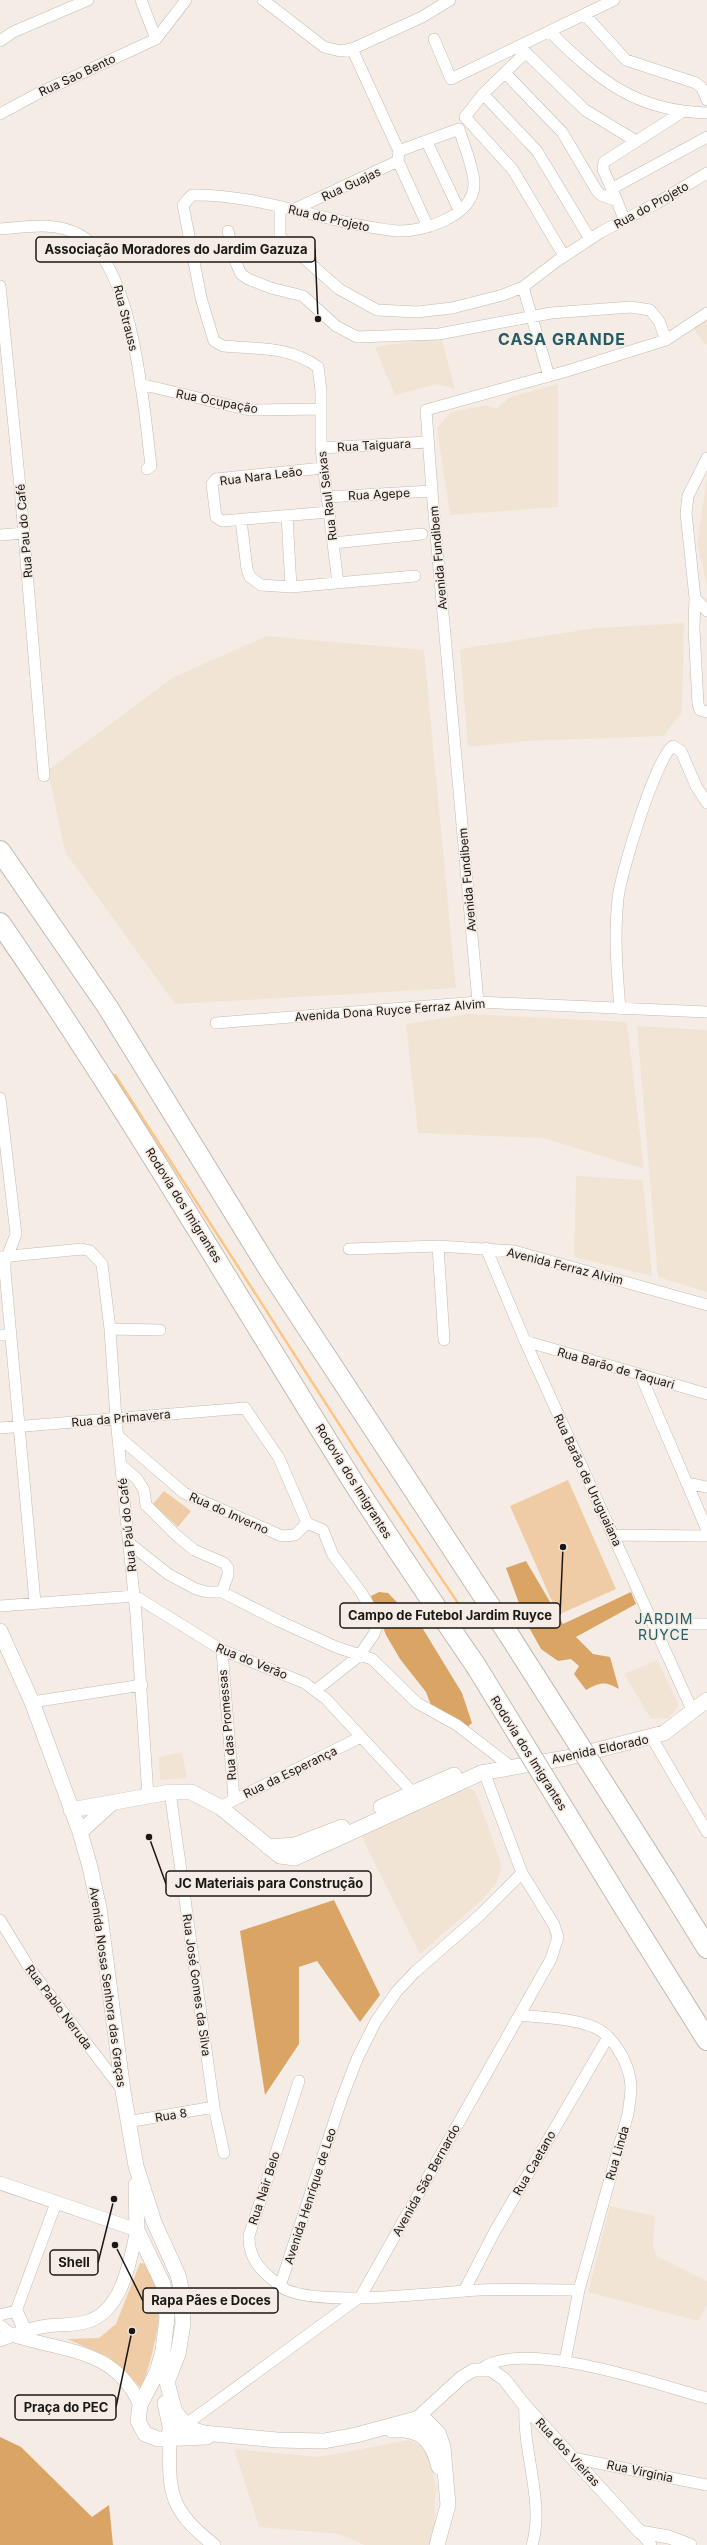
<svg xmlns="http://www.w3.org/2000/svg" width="707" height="2545" viewBox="0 0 707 2545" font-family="Inter,sans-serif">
  <rect width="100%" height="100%" fill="#f5ede5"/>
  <!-- built -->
  <path fill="#f1e4d5" d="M707 317V346L692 327Z
    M441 337 455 389 437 384 395 395 375 347Z
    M558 384V507L450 515 437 428 451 412 486 405 496 409 510 397Z
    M707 478V585L697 543Z
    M684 623 682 712 664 736 527 741 468 747 460 649 596 628Z
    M267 636 424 650 456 988 175 1004 65 852 48 770 174 677Z
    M468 1014 627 1022 644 1169 543 1138 418 1133 406 1024Z
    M637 1026 707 1030V1292L658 1277Z
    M576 1176 643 1180 652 1276 574 1257Z
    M657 1660 679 1705 669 1718 651 1719 624 1674Z
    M182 1752 187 1778 160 1780 159 1757Z
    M465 1788 474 1790 480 1803 502 1867 497 1882 483 1899 420 1954 360 1833Z
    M610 2206 655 2216 653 2247 657 2256 707 2281V2304L698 2321 588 2292Z
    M409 2440 421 2446 428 2454 437 2490 435 2497V2533L431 2545H365L339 2534 259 2527 234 2449 319 2457Z"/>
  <!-- green -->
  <path fill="#efcca5" d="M568 1480 616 1589 558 1615 510 1506Z
    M164 1491 191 1511 178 1527 153 1504Z
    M140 2263 148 2264C151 2271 156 2279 157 2287 164 2321 151 2357 142 2389L108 2357 67 2339 99 2338 116 2324Z"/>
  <!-- forest -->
  <path fill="#daa465" d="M526 1561 563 1624 631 1592 636 1604 576 1637 593 1654 610 1657 619 1689C605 1681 600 1682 586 1690L574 1674 579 1666 571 1659 558 1661 541 1649 526 1622 506 1568Z
    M379 1592 388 1593 423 1629 462 1693 472 1723 467 1727 432 1708 426 1692 400 1659 386 1635 371 1596Z
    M334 1900 380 1995 360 2022 317 1961 299 1967V2044L265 2095 240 1931Z
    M0 2437 21 2447 92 2517 109 2505 113 2545H0Z"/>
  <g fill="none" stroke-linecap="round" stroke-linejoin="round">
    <!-- stream -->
    <path stroke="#fdc585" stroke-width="2.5" d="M115 1075 366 1466 464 1612"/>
    <defs>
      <path id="minor" d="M141 0 156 39
        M263 0 324 47 340 51 352 49 422 17 450 0
        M585 15 626 60 696 83 702 88 707 100
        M550 32C599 80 635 111 707 113
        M434 39 451 79 614 0
        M0 41 13 32 88 0
        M521 48 585 110 636 141
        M526 52 483 94 465 117 513 170 564 256
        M506 74 562 132 597 191 601 195 617 201 624 219
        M483 94 537 151 590 239
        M0 114 37 94 156 39 186 0
        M427 142 459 210
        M398 161 428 227
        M611 189 707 137
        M617 201 603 169 604 162 682 112
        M280 207V237L339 289 377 310 417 312 452 308 503 295 523 287 557 261 601 232 657 203 707 173
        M295 209 398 161 399 151
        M0 229C27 227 55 221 80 235 134 265 144 409 151 466L147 469
        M228 231 236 263 241 274 248 279 271 288 303 296 336 326 357 337 439 334 551 313 631 307 650 310 659 321 666 340
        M0 286 20 487 44 776
        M523 287 549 376
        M140 384 249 410 319 409
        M321 448 427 442
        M707 458 688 496 686 513 695 598 694 628 698 704 700 710 707 712
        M323 468 216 479 212 484 216 517 222 521 329 512
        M327 497 432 491
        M287 516 291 587
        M241 520 247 569 250 577 261 585 291 587 415 576
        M0 535 24 533
        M333 543 422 534
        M338 583 321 448V391L318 367C289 346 257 349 223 346L214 341 201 298 183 205 192 195C262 194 328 224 397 231 423 232 475 216 474 183 473 165 464 146 459 129L399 151 352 49
        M695 598 707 611
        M478 1002 432 491 426 410 567 371 666 340 707 313
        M620 1009C617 972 614 935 618 899 620 875 656 757 673 746L681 751 696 786 707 803
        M216 1023 478 1002 707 1012
        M0 1098 16 1234 5 1262V1271L35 1602
        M438 1246 444 1340
        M486 1248 525 1341 693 1712
        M349 1249 438 1246 514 1251 707 1305
        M0 1257 82 1249 90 1251 102 1264 110 1329 116 1419 136 1615 148 1796
        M110 1329 160 1330
        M0 1335H11
        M525 1341 707 1394
        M641 1376 707 1530
        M0 1428 245 1408 279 1458 307 1523 323 1530 333 1555 361 1592 374 1614 377 1625 374 1634 359 1656 316 1690
        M118 1436 184 1493 282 1536 295 1535 307 1523
        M121 1465 137 1479 144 1490 146 1505 176 1535 194 1550 224 1563 228 1568V1575L222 1592
        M687 1483 707 1487
        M614 1535 707 1536
        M129 1543 168 1574 196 1589 207 1592H222L279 1621 336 1647 372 1659 417 1703 457 1725 510 1766
        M0 1606 135 1596 222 1650 305 1683 326 1699 417 1797
        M655 1626 676 1624H707
        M222 1650 234 1799
        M32 1702 142 1685
        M652 1738 707 1832
        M170 1792 214 2107 224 2153
        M220 1807 361 1737
        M522 1873 479 1916 415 1972 397 1991 376 2021 357 2059 341 2101 280 2286C308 2309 438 2292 479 2290 512 2289 546 2290 579 2290
        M0 1920 30 1969 123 2091
        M521 2015C544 2018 570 2018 591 2026 613 2033 630 2064 631 2087 631 2096 629 2105 628 2114L579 2290 565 2361
        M127 2122 214 2107
        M280 2286C263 2272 248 2260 249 2236L299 2081
        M464 2291 495 2231 608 2037
        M0 2315 16 2311 56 2203
        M0 2325 12 2335
        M480 2370C520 2336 658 2385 707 2398
        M525 2406C522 2450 545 2503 532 2545
        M185 2425 361 2296 551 1959 558 1937 554 1925 522 1873 484 1772
        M573 2458 707 2485
        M640 2532 651 2545"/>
      <path id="tertiary" d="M0 2183 137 2230C130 2260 123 2309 89 2321 75 2326 61 2324 47 2326 30 2328 16 2334 0 2340
        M16 2311 25 2330
        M12 2335C64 2352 115 2348 140 2405
        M185 2425 170 2439C168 2494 170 2510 214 2545
        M413 2425 416 2419 462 2377 474 2370H491L504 2379 525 2406 640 2532 669 2537 690 2545"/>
      <path id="secondary" d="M0 1631 32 1702 80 1832 90 1867 99 1908 123 2091 136 2166 154 2222 178 2275 181 2288 183 2324 178 2354 167 2382 175 2412 189 2428 204 2433 277 2440 324 2441 356 2435 416 2419 425 2420 438 2433 443 2447 448 2505 437 2545
        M381 1807 454 1775
        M71 1810 170 1792H191L220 1807 280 1856 295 1858 481 1773 566 1758 664 1733 707 1700
        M80 1832 112 1803
        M268 1847 295 1845 342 1827
        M136 2185 137 2230 163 2284 167 2317 163 2351 157 2372 140 2405 138 2421 145 2434 158 2439 207 2437
        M165 2403 170 2426V2439
        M392 2430C421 2428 432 2439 439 2467"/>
      <path id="motorway" d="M0 851 107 1006 270 1271 509 1635
        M0 923C126 1105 237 1297 355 1485 394 1546 435 1606 476 1666
        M665 1880 707 1948
        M625 1909 707 2040"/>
    </defs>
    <!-- minor casing -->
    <use href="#minor" stroke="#c2bab2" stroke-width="12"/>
    <!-- tertiary casing -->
    <use href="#tertiary" stroke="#c2bab2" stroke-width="14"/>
    <!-- secondary casing -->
    <use href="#secondary" stroke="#c2bab2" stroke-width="16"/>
    <!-- motorway casing -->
    <use href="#motorway" stroke="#c2bab2" stroke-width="22"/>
    <!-- minor -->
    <use href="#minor" stroke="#fff" stroke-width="11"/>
    <!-- tertiary -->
    <use href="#tertiary" stroke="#fff" stroke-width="13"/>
    <!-- secondary -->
    <use href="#secondary" stroke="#fff" stroke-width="15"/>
    <!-- motorway -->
    <use href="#motorway" stroke="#fff" stroke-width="20"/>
    <defs>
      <path id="motorway-bridge" d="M509 1635 665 1880
        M476 1666 625 1909"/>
    </defs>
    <!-- motorway-bridge casing -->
    <use href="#motorway-bridge" stroke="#c2bab2" stroke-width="22" stroke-linecap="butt"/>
    <!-- motorway-bridge -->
    <use href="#motorway-bridge" stroke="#fff" stroke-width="20"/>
  </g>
  <g text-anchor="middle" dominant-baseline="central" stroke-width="3.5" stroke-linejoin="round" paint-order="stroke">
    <!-- street labels -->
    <g font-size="12" fill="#1a1714" stroke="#f5ede5">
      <text transform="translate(77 75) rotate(-25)">Rua Sao Bento</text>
      <text transform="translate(351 184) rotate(-25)">Rua Guajas</text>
      <text transform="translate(651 205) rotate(-29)">Rua do Projeto</text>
      <text transform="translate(329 218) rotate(13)">Rua do Projeto</text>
      <text transform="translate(126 318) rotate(76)">Rua Strauss</text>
      <text transform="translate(217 401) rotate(11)">Rua Ocupação</text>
      <text transform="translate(374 445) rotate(-3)">Rua Taiguara</text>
      <text transform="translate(261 476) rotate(-7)">Rua Nara Leão</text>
      <text transform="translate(379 494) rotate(-3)">Rua Agepe</text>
      <text transform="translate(327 496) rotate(-97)">Rua Raul Seixas</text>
      <text transform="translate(24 531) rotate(-95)">Rua Pau do Café</text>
      <text transform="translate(438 558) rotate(-95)">Avenida Fundibem</text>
      <text transform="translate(467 880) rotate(-95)">Avenida Fundibem</text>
      <text transform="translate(390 1010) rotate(-4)">Avenida Dona Ruyce Ferraz Alvim</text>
      <text transform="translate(184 1205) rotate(58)">Rodovia dos Imigrantes</text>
      <text transform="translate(565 1266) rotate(14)">Avenida Ferraz Alvim</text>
      <text transform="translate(616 1368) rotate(16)">Rua Barão de Taquari</text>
      <text transform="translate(121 1418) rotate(-5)">Rua da Primavera</text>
      <text transform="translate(588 1480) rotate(65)">Rua Barão de Uruguaiana</text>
      <text transform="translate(354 1481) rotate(58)">Rodovia dos Imigrantes</text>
      <text transform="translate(229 1513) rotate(24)">Rua do Inverno</text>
      <text transform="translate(127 1525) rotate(-96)">Rua Paú do Café</text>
      <text transform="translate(252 1661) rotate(22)">Rua do Verão</text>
      <text transform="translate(227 1725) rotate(-95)">Rua das Promessas</text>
      <text transform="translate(600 1749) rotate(-12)">Avenida Eldorado</text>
      <text transform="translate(529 1753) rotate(58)">Rodovia dos Imigrantes</text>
      <text transform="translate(290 1772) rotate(-26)">Rua da Esperança</text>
      <text transform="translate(197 1985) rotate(82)">Rua José Gomes da Silva</text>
      <text transform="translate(108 1987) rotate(82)">Avenida Nossa Senhora das Graças</text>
      <text transform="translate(59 2007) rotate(53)">Rua Pablo Neruda</text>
      <text transform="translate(171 2115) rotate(-9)">Rua 8</text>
      <text transform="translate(617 2153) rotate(-74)">Rua Linda</text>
      <text transform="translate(534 2163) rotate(-60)">Rua Caetano</text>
      <text transform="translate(426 2180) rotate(-61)">Avenida São Bernardo</text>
      <text transform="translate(264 2188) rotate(-72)">Rua Nair Belo</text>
      <text transform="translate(310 2196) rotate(-72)">Avenida Henríque de Leo</text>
      <text transform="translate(568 2452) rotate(47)">Rua dos Vieiras</text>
      <text transform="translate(640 2471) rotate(12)">Rua Virginia</text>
    </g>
    <!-- quarter labels -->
    <g font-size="14" letter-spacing="1" fill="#245c66" stroke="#f5ede5">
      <text x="664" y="1618">JARDIM<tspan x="664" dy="16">RUYCE</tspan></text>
    </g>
    <!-- district labels -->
    <g font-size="16" font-weight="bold" letter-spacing="1" fill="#245c66" stroke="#f5ede5">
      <text x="562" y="339">CASA GRANDE</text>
    </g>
  </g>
  <!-- callouts -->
  <path fill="none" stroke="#1a1714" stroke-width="1.5" d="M318 319L315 249M563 1547L560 1615M149 1837L166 1884M114 2199L98 2263M115 2245L143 2301M132 2331L116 2407"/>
  <g fill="#1a1714" stroke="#f5ede5" stroke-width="1.5">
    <circle cx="318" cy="319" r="4"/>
    <circle cx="563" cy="1547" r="4"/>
    <circle cx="149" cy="1837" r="4"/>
    <circle cx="114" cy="2199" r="4"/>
    <circle cx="115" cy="2245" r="4"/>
    <circle cx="132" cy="2331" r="4"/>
  </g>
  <g fill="#f5ede5" stroke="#1a1714" stroke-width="1.5">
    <rect x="36" y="237" width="279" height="25" rx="4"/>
    <rect x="340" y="1603" width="220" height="25" rx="4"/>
    <rect x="166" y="1871" width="205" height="25" rx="4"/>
    <rect x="50" y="2250" width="48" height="25" rx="4"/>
    <rect x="143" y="2288" width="135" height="25" rx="4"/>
    <rect x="15" y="2395" width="101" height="25" rx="4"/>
  </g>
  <g font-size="13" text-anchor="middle" font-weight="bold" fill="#1a1714">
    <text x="176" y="254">Associação Moradores do Jardim Gazuza</text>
    <text x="450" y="1620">Campo de Futebol Jardim Ruyce</text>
    <text x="269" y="1888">JC Materiais para Construção</text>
    <text x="74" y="2267">Shell</text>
    <text x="211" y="2305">Rapa Pães e Doces</text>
    <text x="66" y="2412">Praça do PEC</text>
  </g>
</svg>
